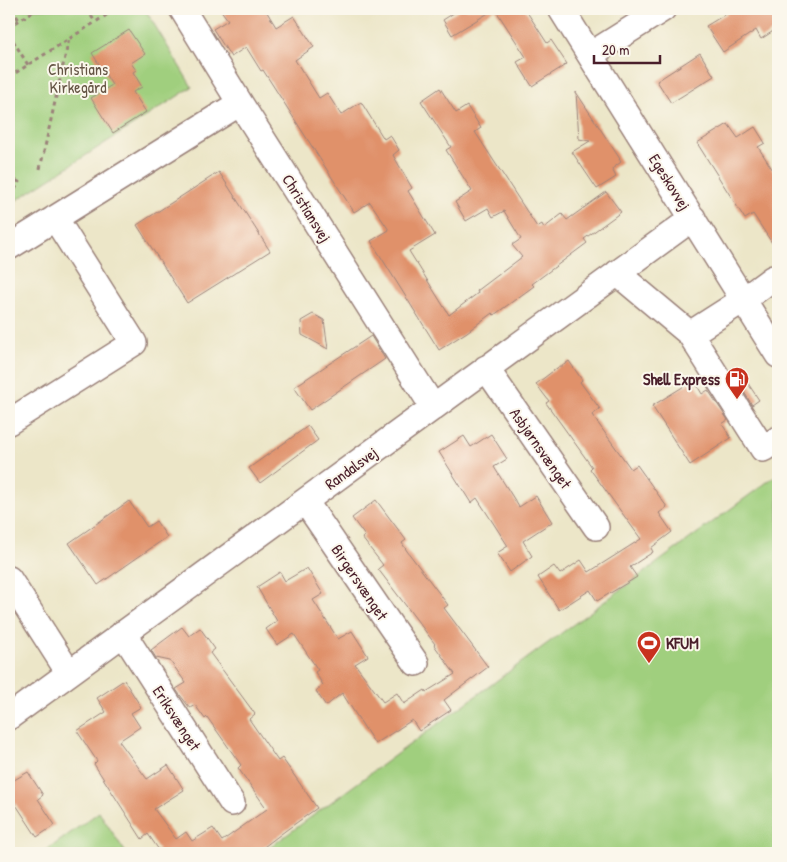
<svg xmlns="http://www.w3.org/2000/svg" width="787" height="862" viewBox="0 0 787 862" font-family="'Patrick Hand',sans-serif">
  <rect width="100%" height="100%" fill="#fbf7ec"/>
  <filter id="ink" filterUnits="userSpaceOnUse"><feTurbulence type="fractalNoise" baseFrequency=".02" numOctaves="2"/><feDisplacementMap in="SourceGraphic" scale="10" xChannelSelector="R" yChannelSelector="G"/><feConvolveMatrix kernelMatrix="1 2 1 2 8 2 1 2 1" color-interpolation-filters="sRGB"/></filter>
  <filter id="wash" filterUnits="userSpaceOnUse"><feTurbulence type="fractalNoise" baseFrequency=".0096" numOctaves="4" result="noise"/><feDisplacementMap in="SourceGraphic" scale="20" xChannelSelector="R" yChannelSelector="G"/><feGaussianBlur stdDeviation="1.12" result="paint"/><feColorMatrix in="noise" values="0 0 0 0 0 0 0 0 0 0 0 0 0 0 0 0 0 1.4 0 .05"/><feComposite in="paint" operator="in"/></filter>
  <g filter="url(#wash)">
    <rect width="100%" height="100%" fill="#ece6c8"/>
    <!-- green -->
    <path fill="#a0cf7e" stroke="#757754" d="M9 9H145L192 87 9 205Z
      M778 474V853H262Z
      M99 812 126 853H43Z"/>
    <g id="blocks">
      <!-- building -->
      <path fill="#e0916b" d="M220 9H265L276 27 294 16 314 47 295 60 319 98 327 93 341 115 361 102 384 139 390 135 399 150 393 155 412 188 408 191 435 235 409 251 449 315 478 293 477 291 522 257 512 245 521 239 504 211 493 217 488 208 466 221 455 202 472 191 446 150 451 147 421 101 440 88 456 113 467 106 481 128 475 132 537 227 542 224 544 228 562 214 567 220 606 192 621 212 584 239 587 243 532 284 534 286 494 315 492 313 467 332 439 350 371 241 389 230 370 202 354 212 263 70 261 71 246 47 231 57 213 29 228 20Z
        M460 9H525L547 43 551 40 567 64 532 86 517 62 526 57 495 9 452 35 443 20Z
        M734 9H778V28L761 39 756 30 723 52 706 26Z
        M129 30 145 54 131 63 136 70 133 72 142 87 133 92 146 112 113 133 91 98 112 85 92 53Z
        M700 53 714 76 671 103 657 81Z
        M576 92 620 159H619L621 162 612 169 616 177 597 189 572 152 590 141 579 139Z
        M728 124 738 138 755 127 765 143 758 147 778 178V252L753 214 745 219 697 143Z
        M219 172 270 251 187 303 137 225Z
        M313 314 324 320 328 349 302 335 301 321Z
        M371 336 385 359 310 410 294 387Z
        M569 361 582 380 580 382 600 409 592 415 631 469 637 465 667 507 659 513 672 532 651 548 653 552 630 567 637 577 597 601 590 590 559 610 538 577 554 566 560 574 581 560 589 572 641 539 590 469 592 467 546 403 549 401 536 384 561 365V367Z
        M739 370 759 400 752 405 733 374Z
        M694 380 702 394 708 390 728 420 722 424 731 438 690 465 652 406Z
        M308 426 318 440 260 483 249 468Z
        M491 434 507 459 494 467 519 507 536 496 552 522 523 541 532 556 510 572 497 553 508 546 477 498 471 503 439 452 464 436 471 447Z
        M376 500 406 540 402 543 407 551 448 605 444 608 488 667 444 700 451 710 419 731 412 720 375 744 342 693 326 706 316 691 323 685 315 672 318 670 294 634 277 645 266 629 277 621 257 587 280 572 285 581 307 568 323 594 313 600 338 639 352 631 368 656 355 664 383 702 397 693 404 704 425 690 426 692 455 674 434 645 435 644 378 569 383 565 362 538 365 536 352 518Z
        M129 501 147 527 156 521 167 537 98 585 69 543Z
        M182 627 189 636 200 628 215 649 210 653 255 714 249 719 278 761 282 758 317 808 285 831 256 853H154L159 850 148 834 142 839 94 764 97 761 77 731 106 712 97 698 124 680 141 707 131 713 140 727 119 741 147 779 168 765 184 790 154 809 176 839 186 832 192 841 213 828 222 841 267 809 238 768 241 765 207 717 205 719 195 705 190 708 177 691 176 689 186 683 170 661 156 658 151 650Z
        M28 772 43 795 38 799 55 825 37 837 9 794V783Z"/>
    </g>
  </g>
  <g filter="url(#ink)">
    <use href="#blocks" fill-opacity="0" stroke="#9b827a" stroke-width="1"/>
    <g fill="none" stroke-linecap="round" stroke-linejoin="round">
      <defs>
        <path id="minor" d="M182 9 240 103 433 407
          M561 9 778 355
          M590 55 663 9
          M9 247 240 103
          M617 273 690 334
          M778 280 773 278 743 300 690 334 763 449 778 439
          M486 368 596 527
          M9 422 134 343 55 218
          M305 501 416 663
          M9 579 69 673
          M123 633 232 803
          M9 717 693 218"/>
      </defs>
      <!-- minor casing -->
      <use href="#minor" stroke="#9b827a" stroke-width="28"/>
      <!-- path -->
      <path stroke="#9b827a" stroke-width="3" stroke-dasharray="4 4" stroke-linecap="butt" d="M12 9 19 20
        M87 9 95 22
        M9 27 37 9
        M9 34 28 65
        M9 77 116 9
        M40 169 69 39
        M9 177 19 182 13 193 9 191"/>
      <!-- minor -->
      <use href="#minor" stroke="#fff" stroke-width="25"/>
    </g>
  </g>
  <!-- icons -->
  <defs>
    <symbol id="fuel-pin" viewBox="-11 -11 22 30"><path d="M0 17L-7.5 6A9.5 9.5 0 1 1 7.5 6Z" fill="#c8321e" stroke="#fbf7ec"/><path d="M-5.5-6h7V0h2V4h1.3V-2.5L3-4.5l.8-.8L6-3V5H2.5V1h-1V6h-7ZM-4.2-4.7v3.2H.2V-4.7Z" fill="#fff"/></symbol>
    <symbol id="stadium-pin" viewBox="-11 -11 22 30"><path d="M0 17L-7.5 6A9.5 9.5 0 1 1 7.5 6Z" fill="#c8321e" stroke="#fbf7ec"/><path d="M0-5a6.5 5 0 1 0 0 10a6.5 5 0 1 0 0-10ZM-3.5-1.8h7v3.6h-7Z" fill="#fff"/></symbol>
  </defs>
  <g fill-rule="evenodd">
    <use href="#fuel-pin" x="723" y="365" width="28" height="38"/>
    <use href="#stadium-pin" x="635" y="629" width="28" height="38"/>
  </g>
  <g text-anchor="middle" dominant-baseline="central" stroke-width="4" stroke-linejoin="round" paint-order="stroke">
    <!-- park labels -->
    <g font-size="16" fill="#645444" stroke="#fbf7ec">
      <text x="78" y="69">Christians<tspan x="78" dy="18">Kirkegård</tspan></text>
    </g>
    <!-- street labels -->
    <g font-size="16" fill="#4a1f2b" stroke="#fbf7ec">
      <text transform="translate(670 182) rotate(58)">Egeskovvej</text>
      <text transform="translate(307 208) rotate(58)">Christiansvej</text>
      <text transform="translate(541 448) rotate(55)">Asbjørnsvænget</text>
      <text transform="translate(351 468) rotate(-36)">Randalsvej</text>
      <text transform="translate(360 582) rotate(56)">Birgersvænget</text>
      <text transform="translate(177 718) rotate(57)">Eriksvænget</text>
    </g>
    <!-- poi labels -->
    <g font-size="16" font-weight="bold" fill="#4a1f2b" stroke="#fbf7ec" text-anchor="end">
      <text x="720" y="379">Shell Express</text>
      <text x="666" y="643" text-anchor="start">KFUM</text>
    </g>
  </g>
  <!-- margin -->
  <rect width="787" height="862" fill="none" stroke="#fbf7ec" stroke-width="30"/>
  <!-- scale -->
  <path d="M594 55v8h66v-8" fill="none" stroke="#4a1f2b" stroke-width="2.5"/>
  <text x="602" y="55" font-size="15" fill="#4a1f2b" stroke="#fbf7ec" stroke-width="4" paint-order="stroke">20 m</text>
</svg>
